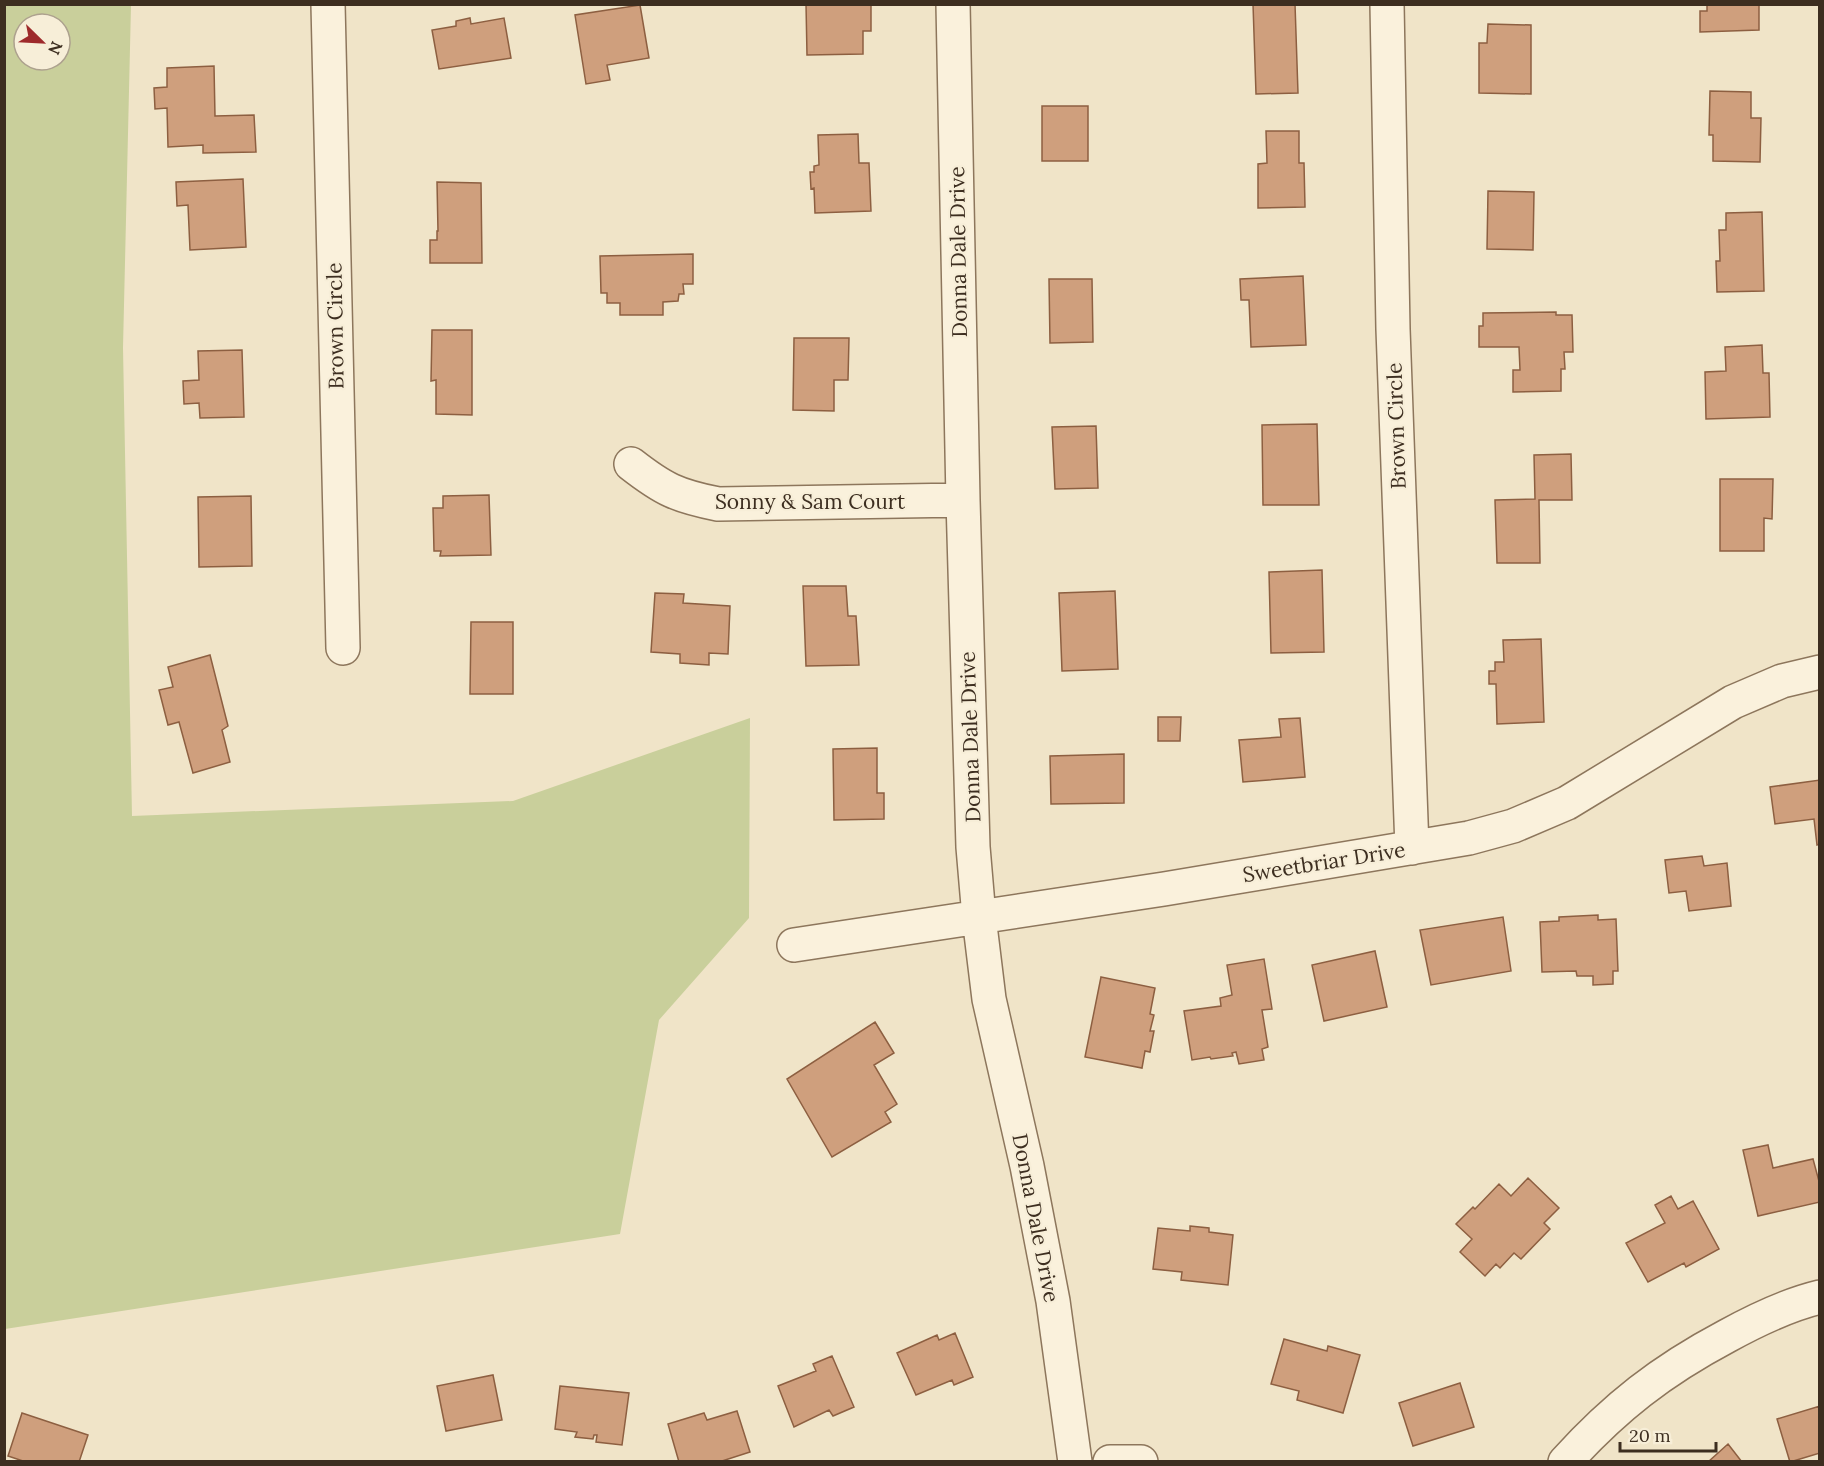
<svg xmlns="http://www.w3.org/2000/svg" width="1824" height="1466" viewBox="0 0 1824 1466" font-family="Lora,serif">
  <rect width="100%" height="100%" fill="#f0e4c8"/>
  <!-- green -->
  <path fill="#c9cf9b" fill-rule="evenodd" d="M5 4 131 5 123 348 132 816 513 801 750 718 749 918 659 1020 620 1234 5 1329ZM24 24H60V60H24Z"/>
  <!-- building -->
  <path fill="#cf9f7d" stroke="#8d5f41" stroke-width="1.5" d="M806 4H871V31H863V54L807 55Z
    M1253 4H1295L1298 93 1256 94Z
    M1707 4H1759V30L1700 32V11H1707Z
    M640 5 649 58 607 65 610 80 586 84 575 15Z
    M470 18 471 24 504 18 511 58 439 69 432 30 456 26V21Z
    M1488 24 1531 25V94L1479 93V43H1487Z
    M214 66 215 116 254 115 256 152 203 153V145L168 147 167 108 155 109 154 88 167 87V68Z
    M1710 91 1751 92V118H1761L1760 162 1713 161V135H1709Z
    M1042 106H1088V161H1042Z
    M1266 131H1299V163H1304L1305 207 1258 208V164L1267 163Z
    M858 134 859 163H869L871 211 815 213 814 188 811 189 810 172H814V166L819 165 818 135Z
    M243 179 246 247 190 250 188 205 177 206 176 182Z
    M437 182 481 183 482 263H430V240H437V231H438Z
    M1488 191 1534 192 1533 250 1487 249Z
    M1762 212 1764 291 1717 292 1716 261H1720L1719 230H1726V213Z
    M693 254V284H683L684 294H679L678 301 663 302V315H620V303H607V293H601L600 256Z
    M1303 276 1306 345 1251 347 1249 300H1241L1240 279Z
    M1049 279H1092L1093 342 1050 343Z
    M1556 312V315H1572L1573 352H1564L1565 369H1561V391L1513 392V370H1520L1519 347H1479V326H1483V313Z
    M432 330H472V415L436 414V380L431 381Z
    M794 338H849L848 380H834V411L793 410Z
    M1762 345 1763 373H1769L1770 417 1706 419 1705 372 1726 371 1725 347Z
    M242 350 244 417 200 418 199 403 184 404 183 381 199 380 198 351Z
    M1317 424 1319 505H1263L1262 425Z
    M1096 426 1098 488 1055 489 1052 427Z
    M1571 454 1572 500H1539L1540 563H1497L1495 500 1535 499 1534 455Z
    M1720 479H1773L1772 519 1764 518V551H1720Z
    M489 495 491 555 440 556 441 551H434L433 508H443V496Z
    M251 496 252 566 199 567 198 497Z
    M1322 570 1324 652 1271 653 1269 572Z
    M803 586H846L848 616H856L859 665 806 666Z
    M1115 591 1118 669 1062 671 1059 593Z
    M655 593 684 594 683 603 730 606 728 654 709 653V665L680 663V654L651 652Z
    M471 622H513V694H470Z
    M1541 639 1544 722 1497 724 1496 684H1489V671H1495V662H1504L1503 640Z
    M210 655 228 726 222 730 230 762 193 773 179 722 168 725 159 690 173 687 168 667Z
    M1158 717H1181L1180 741H1158Z
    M1300 718 1305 777 1243 782 1239 740 1281 737 1279 719Z
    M877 748V793H884V819L834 820 833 749Z
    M1124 754V803L1051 804 1050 756Z
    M1820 780V844L1817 845 1814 819 1775 824 1770 787Z
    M1702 856 1704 866 1727 863 1731 906 1689 911 1686 891 1669 893 1665 860Z
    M1598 915V920L1616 919 1618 971H1613V984L1593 985V976H1577L1576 971 1542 972 1540 922 1559 921V917Z
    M1503 917 1511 971 1431 985 1420 930Z
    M1375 951 1387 1007 1324 1021 1312 965Z
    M1264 959 1272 1009 1262 1010 1268 1047 1262 1049 1264 1060 1239 1064 1236 1052 1232 1053 1233 1056 1211 1059 1210 1057 1192 1060 1184 1011 1221 1006 1220 998 1232 995 1227 965Z
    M1101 977 1155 988 1150 1014 1154 1015 1150 1031H1154L1150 1052 1145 1051 1142 1068 1085 1057Z
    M875 1022 894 1053 874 1065 897 1104 885 1112 891 1122 832 1157 787 1079Z
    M1768 1145 1773 1168 1813 1159 1820 1185V1202L1758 1216 1743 1150Z
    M1528 1178 1559 1208 1544 1223 1550 1229 1521 1259 1514 1253 1500 1268 1496 1264 1485 1276 1460 1252 1472 1239 1456 1224 1473 1207 1475 1209 1499 1184 1511 1196Z
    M1671 1196 1678 1209 1693 1201 1719 1249 1686 1267 1684 1263 1648 1282 1626 1243 1665 1223 1655 1205Z
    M1190 1226 1209 1228V1232L1233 1235 1228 1285 1181 1280 1182 1272 1153 1269 1158 1228 1190 1231Z
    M955 1333 973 1377 954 1385 952 1380 916 1395 897 1353 937 1335 939 1340Z
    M1284 1339 1327 1351 1328 1346 1360 1355 1343 1413 1297 1400 1299 1391 1271 1384Z
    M832 1356 854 1407 833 1416 829 1410 794 1427 778 1386 816 1371 813 1364Z
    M493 1375 502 1420 446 1431 437 1386Z
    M1460 1383 1474 1427 1413 1446 1399 1403Z
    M560 1386 629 1393 622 1445 596 1442 597 1435H594L593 1439 575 1437 577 1432 555 1429Z
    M1820 1406V1453L1790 1462 1777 1419Z
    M737 1411 750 1452 719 1462H679L668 1424 704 1413 707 1420Z
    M22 1413 88 1435 79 1462H26L8 1456Z
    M1728 1444 1742 1462H1708Z"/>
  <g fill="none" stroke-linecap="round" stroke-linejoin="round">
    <defs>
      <path id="minor" d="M328 4 343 648
        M953 4 963 500 973 847 979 917 989 999 1027 1166 1053 1301 1075 1462
        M1387 4 1393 329 1412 848
        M631 464C663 489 677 496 718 504L963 500
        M794 945 1164 889 1469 838 1513 826 1567 803 1733 702 1782 681 1820 672
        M1110 1462H1141
        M1565 1462C1615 1407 1661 1371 1727 1336 1756 1320 1787 1305 1820 1297"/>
    </defs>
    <!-- minor casing -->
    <use href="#minor" stroke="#8d765c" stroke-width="36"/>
    <!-- minor -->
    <use href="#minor" stroke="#faf1dc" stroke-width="33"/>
  </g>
  <g text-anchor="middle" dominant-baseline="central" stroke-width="4.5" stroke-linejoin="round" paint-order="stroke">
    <!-- street labels -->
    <g font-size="21" fill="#3d2e20" stroke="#f7eed8">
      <text transform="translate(958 252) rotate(-91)">Donna Dale Drive</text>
      <text transform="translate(335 326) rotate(-91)">Brown Circle</text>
      <text transform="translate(1396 426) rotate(-92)">Brown Circle</text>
      <text x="810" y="501">Sonny &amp; Sam Court</text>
      <text transform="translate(970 737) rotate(-92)">Donna Dale Drive</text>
      <text transform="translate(1324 862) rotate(-9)">Sweetbriar Drive</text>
      <text transform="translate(1036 1218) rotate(79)">Donna Dale Drive</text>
    </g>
  </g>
  <!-- border -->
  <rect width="1824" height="1466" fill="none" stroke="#3d2e20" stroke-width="12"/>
  <!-- north arrow -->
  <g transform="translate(42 42) rotate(114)"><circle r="28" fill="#f7eed8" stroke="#ada18e" stroke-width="1.5"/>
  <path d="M0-4.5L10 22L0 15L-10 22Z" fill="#9e2a2b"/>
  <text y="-9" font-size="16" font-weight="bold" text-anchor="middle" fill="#3d2e20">N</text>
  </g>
  <!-- scale -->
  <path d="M1620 1442v9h96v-9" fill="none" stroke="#3d2e20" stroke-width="3"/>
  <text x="1629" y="1442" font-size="18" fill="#3d2e20" stroke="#f7eed8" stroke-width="4.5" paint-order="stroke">20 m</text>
</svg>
